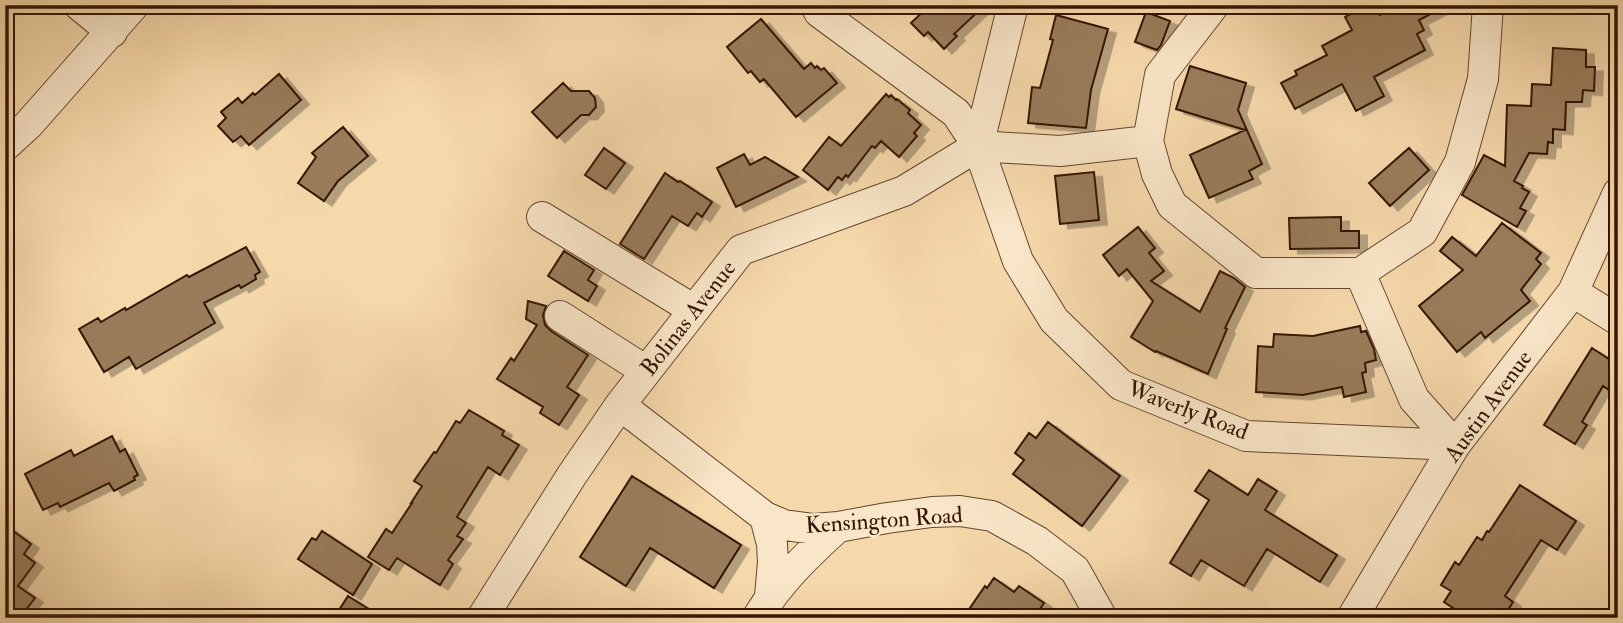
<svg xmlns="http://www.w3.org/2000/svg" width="1623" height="623" viewBox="0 0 1623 623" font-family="'IM FELL Double Pica',serif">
  <defs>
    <filter id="shadow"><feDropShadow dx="8" dy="4.5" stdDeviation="0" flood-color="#0004"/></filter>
  </defs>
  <rect width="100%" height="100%" fill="#f6d9ab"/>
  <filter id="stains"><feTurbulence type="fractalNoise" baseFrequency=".00286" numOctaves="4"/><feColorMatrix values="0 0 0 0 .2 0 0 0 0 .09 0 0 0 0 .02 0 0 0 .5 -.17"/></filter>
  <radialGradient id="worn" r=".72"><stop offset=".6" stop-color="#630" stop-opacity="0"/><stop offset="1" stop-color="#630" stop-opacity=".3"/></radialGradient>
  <!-- building -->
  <path fill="#997b5a" stroke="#341503" stroke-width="2" filter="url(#shadow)" d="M930 5H985L954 34 957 36 944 49 928 32 924 36 911 23Z
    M1368 5H1375L1380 15 1399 5H1448L1419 20 1424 30 1417 34 1425 50 1374 77 1384 96 1356 111 1342 84 1295 109 1281 83 1297 75 1295 71 1327 55 1322 46 1352 30 1345 17Z
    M1146 12 1170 21 1161 45 1157 50 1135 42Z
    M1056 15 1108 29 1091 90 1086 128 1028 123 1032 87 1040 88 1053 40 1050 39Z
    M761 19 804 69 811 63 815 68 817 66 821 70 824 68 837 83 796 117 764 79 760 82 751 71 748 73 727 47Z
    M1553 48 1586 50V67H1595L1594 91 1583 90 1582 102H1566L1565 130 1553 129V143L1548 142 1547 154 1529 153 1514 181 1523 186 1522 188 1529 192 1520 208 1526 211 1517 227 1462 195 1484 155 1505 166 1507 105 1531 106 1532 84 1551 85Z
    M1190 66 1246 83 1238 110 1262 164 1249 171 1253 179 1209 198 1190 155 1245 130 1176 109Z
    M279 74 301 100 249 145 241 136 233 142 218 126 226 118 221 112 238 98 242 103 253 93 255 95Z
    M563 83 571 91H589L595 98 596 107 589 115H581L557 138 532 112Z
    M886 94 889 97 891 95 896 100 897 99 910 110 908 113 921 125 914 133 917 136 899 157 881 141 875 148 872 146 848 177 846 175 842 180 838 177 828 190 803 170 829 137 841 146Z
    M343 127 368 156 338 181 324 201 298 183 316 157 312 153Z
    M604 148 625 163 606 189 585 175Z
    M1409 148 1429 170 1390 206 1369 183Z
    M744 154 750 165 765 157 798 177 736 207 717 168Z
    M1094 172 1099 220 1060 224 1055 176Z
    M665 173 678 182 680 181 712 202 702 217 697 213 688 226 672 216 644 259 620 244Z
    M1341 217V231H1359V248L1290 249 1289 218Z
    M1502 223 1541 253 1536 259 1541 264 1521 290 1530 301 1485 338 1481 332 1457 352 1419 306 1463 270 1440 251 1452 237 1476 256Z
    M1138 227 1155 248 1149 253 1164 271 1151 281 1200 312 1220 271 1234 278 1245 287 1225 328 1227 329 1208 374 1156 351 1155 352 1131 337 1153 301 1127 269 1119 276 1103 255Z
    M246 247 260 272 255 275 256 279 241 288 239 285 204 303 215 323 136 369 129 357 104 372 79 329 98 318 101 322 125 308 126 310 187 275 189 277Z
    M564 251 594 270 588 280 597 286 588 301 548 276Z
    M528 301 546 306 543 315 545 325 551 331 588 355 567 387 579 395 559 425 540 413 543 407 497 379 511 358 514 361 537 325 526 319Z
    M1360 326 1361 332 1366 331 1374 349 1376 360 1365 363 1366 372 1362 373 1366 392 1344 397 1342 387 1303 395 1256 392 1258 346 1273 347 1274 334 1313 336Z
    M1592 348 1618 365V382L1612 392 1603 386 1582 422 1587 425 1575 444 1544 425Z
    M469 410 504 431 502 435 519 445 500 475 488 467 457 517 466 523 457 536 463 539 448 560 453 564 440 585 397 558 389 570 368 557 386 529 392 533 412 503H411L422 486 414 481 434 452 436 453 456 421 460 423Z
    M1048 422 1120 476 1082 526 1013 474 1024 460 1015 453 1029 433 1036 438Z
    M112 436 120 452 125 449 138 475 134 477 135 480 114 491 109 483 60 507 58 503 43 510 25 474 71 450 74 456Z
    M1209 470 1248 495 1258 479 1277 491 1265 510 1337 555 1320 582 1267 549 1244 586 1201 560 1191 576 1170 563 1209 500 1195 491Z
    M632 476 741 545 714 588 650 548 626 586 580 557Z
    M1520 485 1576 521 1557 550 1541 540 1505 596 1513 602 1503 618H1468L1444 602 1451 591 1441 585 1455 562 1459 565 1477 537 1482 540 1487 531 1489 532Z
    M5 525 31 544 24 554 35 563 18 586 35 598 22 615 5 603Z
    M322 531 372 564 353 595 298 559 312 538 316 540Z
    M994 578 1014 592 1019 586 1044 603 1034 618H963L985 586 987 588Z
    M348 596 383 618H334Z"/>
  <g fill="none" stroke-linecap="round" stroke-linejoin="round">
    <defs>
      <path id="minor" d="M79 5 112 32
        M816 5 819 12 956 113 978 146 1018 261 1054 320 1121 385 1246 436 1455 445
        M1148 141 1157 174 1172 205 1256 273H1360
        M5 146 28 125 134 5
        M978 146 1060 151 1148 141 1160 75 1214 5
        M542 217 694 310
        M1573 292 1618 320
        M560 316 646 371
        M620 405 765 517 784 525 814 529 838 527 887 518 932 512 960 511 992 516 1037 541 1075 570 1102 618
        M1455 445 1414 399 1360 273 1422 232 1460 162 1483 79 1488 5
        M765 517 772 544 773 562 770 596
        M482 618 572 475 620 405 741 250 904 191 978 146 1013 5
        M757 618C779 582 807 555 838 527
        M1352 618 1455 445 1573 292 1618 193"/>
    </defs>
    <!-- minor casing -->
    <use href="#minor" stroke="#64462d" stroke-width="32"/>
    <!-- minor -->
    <use href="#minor" stroke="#f9e6c8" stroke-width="30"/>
  </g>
  <g text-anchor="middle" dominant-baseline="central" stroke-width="5" stroke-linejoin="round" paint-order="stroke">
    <!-- street labels -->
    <g font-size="23" fill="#341503" stroke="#f9e6c8">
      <text transform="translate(688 318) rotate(-52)">Bolinas Avenue</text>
      <text transform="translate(1488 406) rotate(-54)">Austin Avenue</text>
      <text transform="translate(1188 410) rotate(21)">Waverly Road</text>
      <text transform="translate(884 520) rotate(-4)">Kensington Road</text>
    </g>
  </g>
  <!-- margin -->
  <rect width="1623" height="623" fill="none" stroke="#f6d9ab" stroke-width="28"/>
  <rect x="7" y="7" width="1609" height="609" fill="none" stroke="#341503" stroke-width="3.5"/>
  <rect x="14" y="14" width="1595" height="595" fill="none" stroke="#341503" stroke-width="2"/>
  <rect width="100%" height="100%" filter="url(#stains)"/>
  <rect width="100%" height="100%" fill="url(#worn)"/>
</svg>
